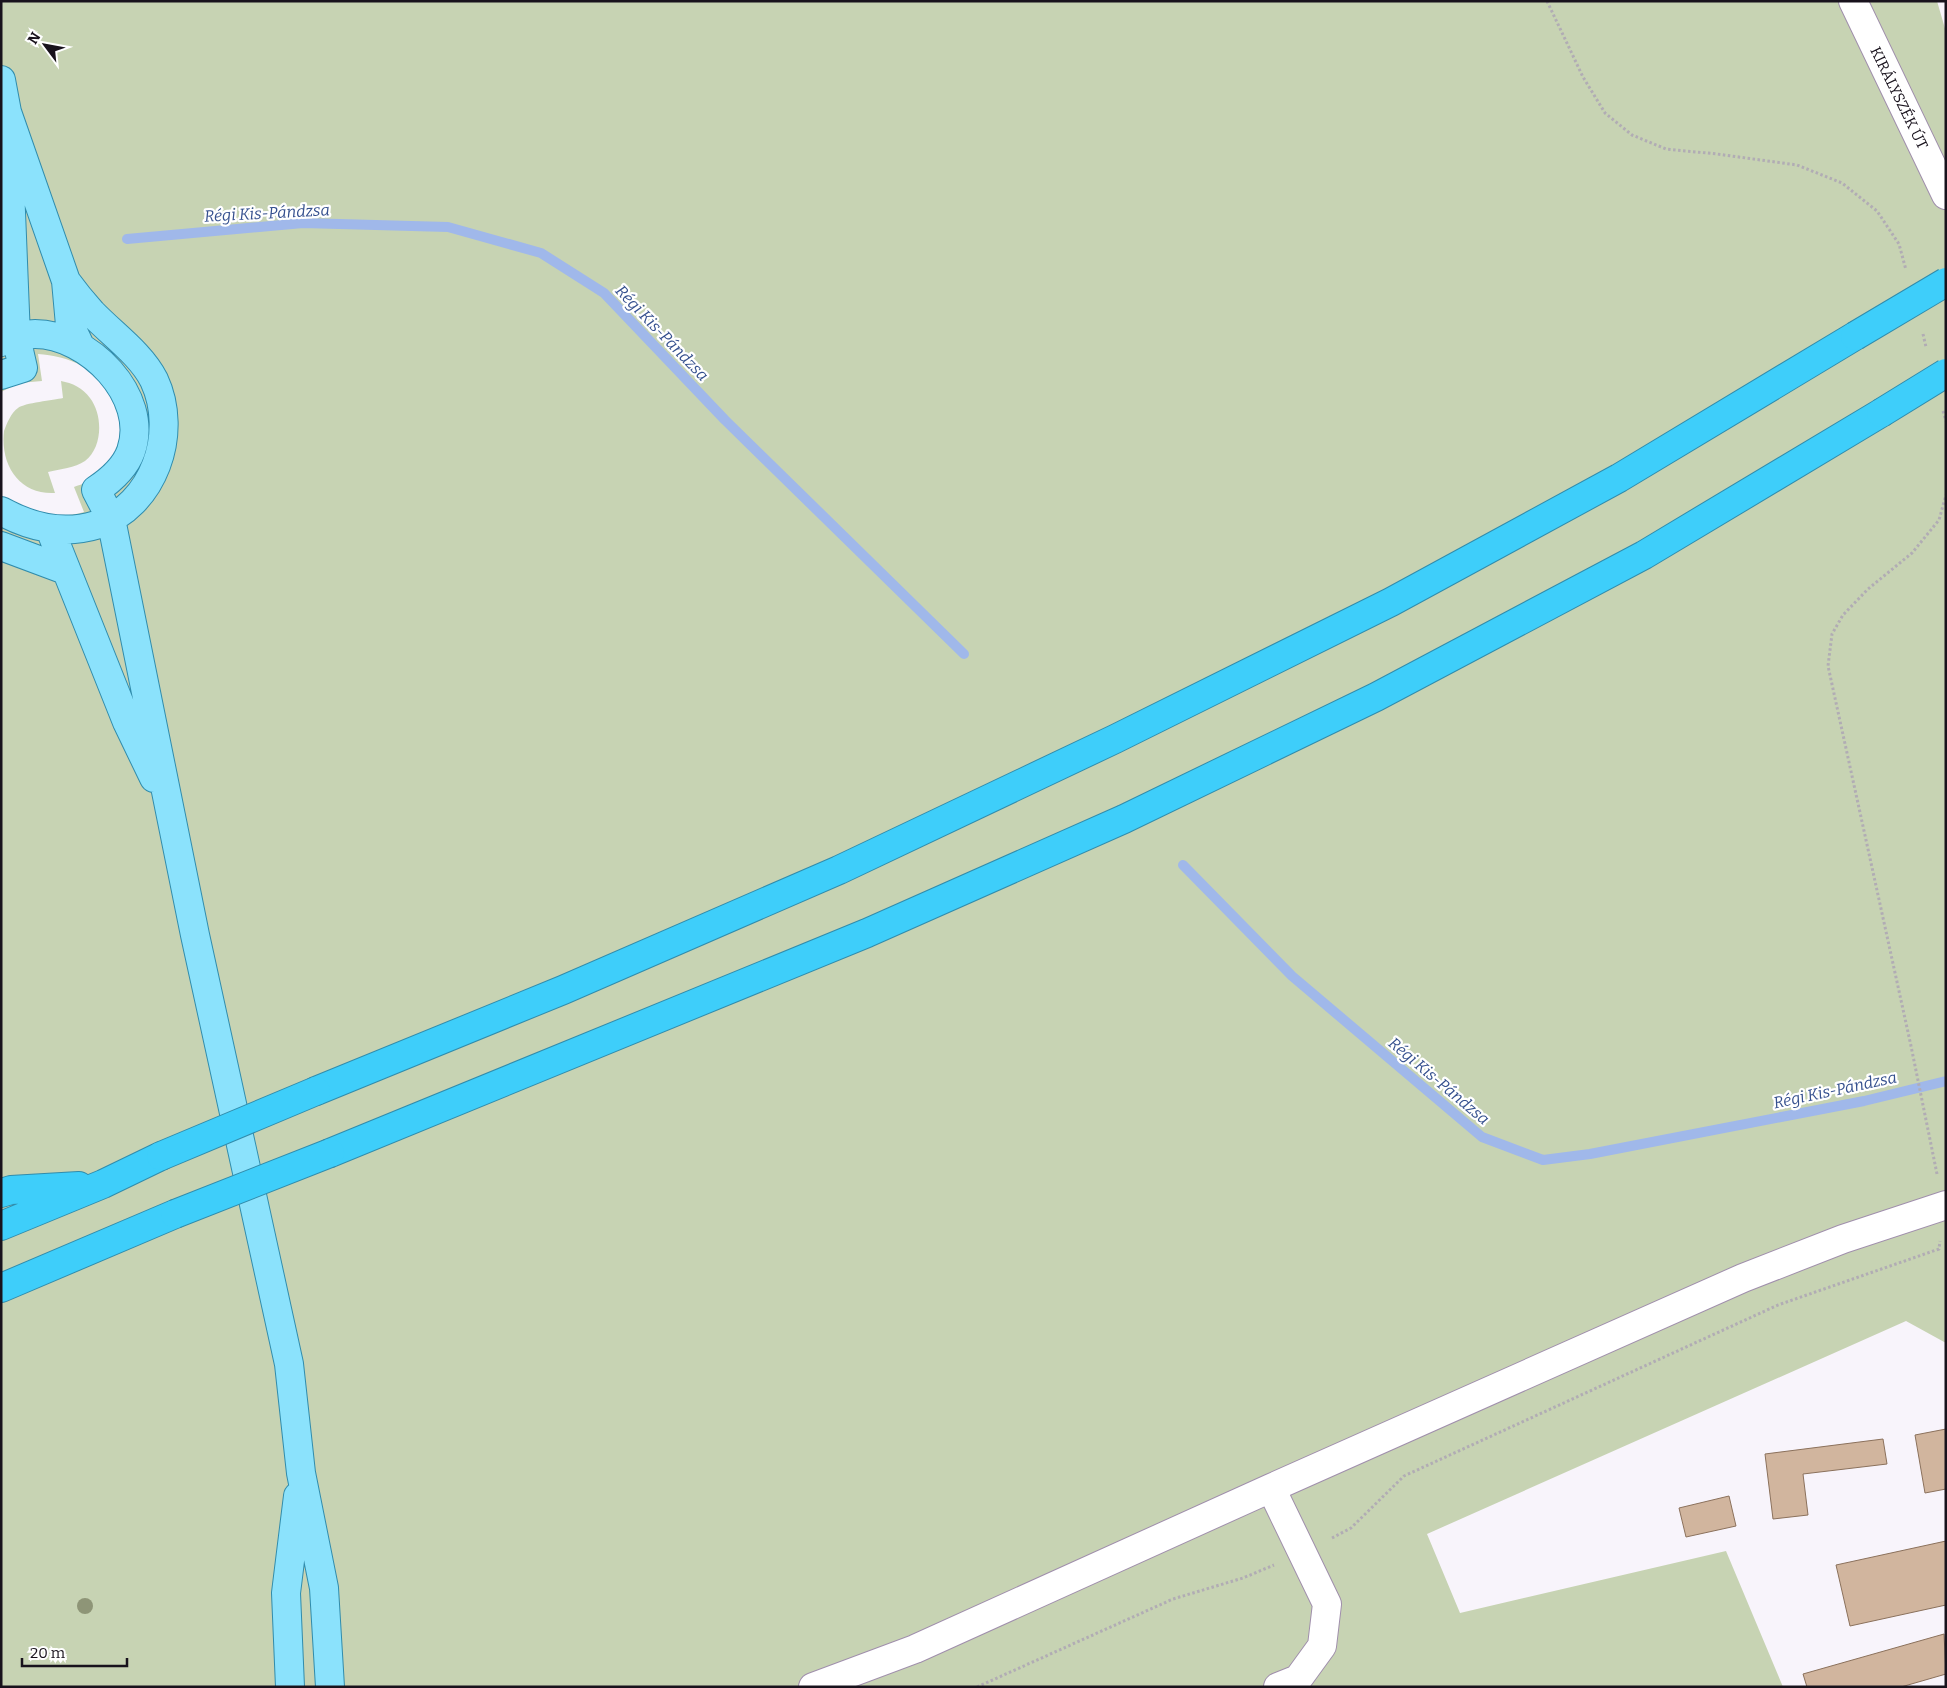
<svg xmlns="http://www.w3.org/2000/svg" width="1947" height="1688" viewBox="0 0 1947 1688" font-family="Bitter,serif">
  <rect width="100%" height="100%" fill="#f8f4fb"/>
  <!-- green -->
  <path fill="#c7d3b3" d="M1 1H1937L1946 32V1343L1906 1321 1427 1534 1460 1613 1726 1551 1783 1687H1V496C29 513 52 521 84 512L74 487C82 484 93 481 99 476 136 443 122 389 82 366 68 358 53 355 38 354L42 381 19 383 1 392Z
    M61 381C72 383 83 388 90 398 103 415 103 447 85 461 75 468 60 469 48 472L55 493C20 495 0 466 4 431 7 423 11 413 18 408 24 403 54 400 63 398Z"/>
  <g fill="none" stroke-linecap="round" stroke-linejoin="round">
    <!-- stream -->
    <path stroke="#a0b8ea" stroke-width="10" d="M127 239 303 223 448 227 541 253 604 293 725 420 964 654
      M1183 865 1292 976 1482 1137 1543 1160 1590 1154 1864 1101 1946 1081"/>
  </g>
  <!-- building -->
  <path fill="#d1b59e" stroke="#8b715c" d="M1946 1429V1489L1925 1493 1915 1435Z
    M1883 1439 1887 1464 1803 1474 1808 1515 1773 1519 1765 1454Z
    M1729 1496 1736 1526 1686 1537 1679 1508Z
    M1946 1541V1605L1850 1626 1836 1565Z
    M1944 1634 1946 1674 1901 1687H1807L1803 1674Z"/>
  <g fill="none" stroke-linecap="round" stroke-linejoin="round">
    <defs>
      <path id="minor" d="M1853 1 1946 195
        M1271 1488 1327 1604 1322 1646 1298 1679 1278 1687
        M813 1687 915 1649 1271 1488 1743 1278 1843 1239 1946 1205"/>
      <path id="major" d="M1 80 7 112 66 281 70 325 81 348
        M1 342C12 338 23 334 35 334 88 334 150 396 131 451 125 468 111 480 96 490L111 519 195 935 289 1364 301 1473 324 1588 330 1687
        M1 375 23 368 16 337 7 112
        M1 511C30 527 64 535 96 525 154 506 179 433 154 380 141 354 112 334 92 313 83 303 74 292 66 281
        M50 529 127 722 154 778
        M1 546 65 570
        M290 1687 286 1593 298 1496"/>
      <path id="highway" d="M316 1091 563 990 839 870 1115 739 1391 602 1619 478 1855 336
        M330 1153 867 933 1124 819 1376 697 1644 555 1881 413
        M1 1193 11 1190 79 1186
        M1 1226 103 1184 161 1156
        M1 1288 175 1214"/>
    </defs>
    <!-- minor casing -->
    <use href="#minor" stroke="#a08fac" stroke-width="30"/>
    <!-- major casing -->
    <use href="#major" stroke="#318cac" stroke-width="30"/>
    <!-- highway casing -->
    <use href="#highway" stroke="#318cac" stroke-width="30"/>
    <!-- path -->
    <path stroke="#b1acb4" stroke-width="3" stroke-dasharray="2.5 2.5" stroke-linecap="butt" d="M1547 1 1583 77 1605 113 1632 135 1666 149 1717 154 1797 165 1842 183 1877 211 1899 244 1906 270
      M1923 334 1926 347
      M1943 411 1946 421
      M1937 1174 1911 1046 1828 666 1832 634 1843 615 1868 589 1912 553 1939 520 1946 495
      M1332 1538 1351 1528 1404 1476 1778 1305 1939 1249 1940 1241
      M977 1687 1173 1599 1243 1578 1274 1565"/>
    <!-- minor -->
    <use href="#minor" stroke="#fff" stroke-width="28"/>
    <!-- major -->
    <use href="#major" stroke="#8be2fc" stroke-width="28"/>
    <!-- highway -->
    <use href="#highway" stroke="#3ecefa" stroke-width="28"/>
    <defs>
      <path id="highway-bridge" d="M1855 336 1946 282
        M1881 413 1946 373
        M161 1156 316 1091
        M175 1214 330 1153"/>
    </defs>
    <!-- highway-bridge casing -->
    <use href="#highway-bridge" stroke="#318cac" stroke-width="30" stroke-linecap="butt"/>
    <!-- highway-bridge -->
    <use href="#highway-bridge" stroke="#3ecefa" stroke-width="28"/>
  </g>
  <!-- trees -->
  <circle fill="#8e9577" cx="85" cy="1606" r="8"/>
  <g text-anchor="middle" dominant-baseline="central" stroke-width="4.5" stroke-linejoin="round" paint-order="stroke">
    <!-- street labels -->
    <g font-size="15" fill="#18121c" stroke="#fff">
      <text transform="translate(1899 98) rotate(64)">KIRÁLYSZÉK ÚT</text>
    </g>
    <!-- water labels -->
    <g font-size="16" font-style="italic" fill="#35508e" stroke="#fff">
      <text transform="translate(267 213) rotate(-3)">Régi Kis-Pándzsa</text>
      <text transform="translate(662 333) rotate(46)">Régi Kis-Pándzsa</text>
      <text transform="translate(1439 1081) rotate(40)">Régi Kis-Pándzsa</text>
      <text transform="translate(1835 1090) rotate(-12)">Régi Kis-Pándzsa</text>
    </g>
  </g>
  <!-- border -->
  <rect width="1947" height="1688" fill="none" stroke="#18121c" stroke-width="5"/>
  <!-- north arrow -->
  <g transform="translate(45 45) rotate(302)" stroke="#ffffff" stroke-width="4" paint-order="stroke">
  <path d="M0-4L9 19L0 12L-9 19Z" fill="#18121c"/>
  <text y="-8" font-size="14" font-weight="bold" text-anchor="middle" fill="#18121c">N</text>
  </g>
  <!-- scale -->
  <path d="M22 1658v8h105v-8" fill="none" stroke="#18121c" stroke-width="2.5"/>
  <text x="30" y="1658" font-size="15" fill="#18121c" stroke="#ffffff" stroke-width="4" paint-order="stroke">20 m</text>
</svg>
